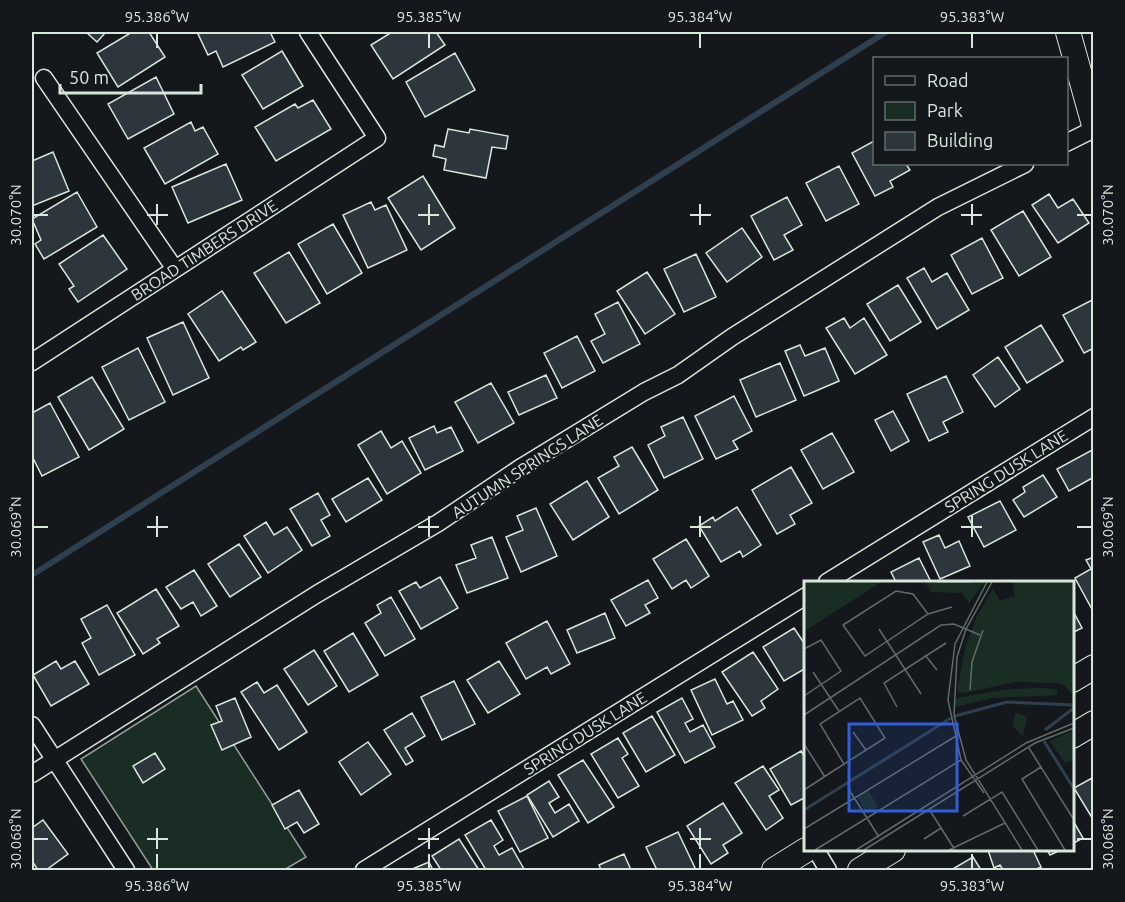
<svg xmlns="http://www.w3.org/2000/svg" width="1125" height="902" viewBox="0 0 1125 902" font-family="Ubuntu,sans-serif">
  <rect width="100%" height="100%" fill="#14181c"/>
  <!-- green -->
  <path fill="#1a2d24" stroke="#939e99" stroke-width="1.5" d="M196 686 306 857 284 870H153L81 759Z"/>
  <g fill="none" stroke-linecap="round" stroke-linejoin="round">
    <!-- stream -->
    <path stroke="#2f3f4d" stroke-width="6" d="M32 575 886 32"/>
  </g>
  <!-- building -->
  <path fill="#2c363c" stroke="#d8e6dc" stroke-width="1.5" d="M86 32H106L97 42Z
    M132 32H149L165 57 118 87 97 53Z
    M205 32H270L275 42 223 67 216 51 208 55 198 34Z
    M392 32H436L445 45 393 79 371 45Z
    M282 51 303 86 263 109 242 75Z
    M455 53 475 90 425 117 406 82Z
    M156 77 174 114 128 139 108 104Z
    M313 100 331 129 276 161 255 127 295 104 298 108Z
    M191 122 195 131 203 127 218 154 165 184 144 148Z
    M448 129 469 133 470 129 508 136 506 149 492 147 486 178 444 170 446 159 433 156 435 145 444 147Z
    M874 141V164H906L910 170 890 181 893 187 875 196 852 153Z
    M53 152 69 191 32 206V161Z
    M226 164 242 200 188 223 172 187Z
    M839 166 859 204 826 221 806 183Z
    M423 176 455 228 421 250 388 198Z
    M77 192 97 227 44 259 35 244 41 240 32 219Z
    M1049 194 1058 208 1073 199 1089 223 1058 243 1032 205Z
    M787 197 802 225 784 235 793 250 774 260 751 216Z
    M371 202 375 210 386 205 407 250 368 268 343 215Z
    M1023 211 1051 257 1019 276 991 230Z
    M333 224 362 273 327 294 298 244Z
    M742 228 762 257 727 282 706 253Z
    M103 235 127 269 78 302 69 289 74 286 59 264Z
    M982 238 1003 278 972 294 951 255Z
    M289 252 320 303 286 323 254 273Z
    M696 254 716 297 684 312 664 269Z
    M924 268 932 282 947 273 969 310 937 329 907 278Z
    M647 272 675 314 645 334 617 291Z
    M898 285 921 322 890 341 867 304Z
    M222 291 256 342 243 350 241 347 219 361 188 314Z
    M1094 299V348L1084 353 1063 315Z
    M618 302 640 344 603 363 591 341 605 334 595 314Z
    M844 318 850 328 864 318 887 355 855 374 826 328Z
    M183 322 209 378 173 395 147 338Z
    M1041 325 1063 361 1027 383 1005 347Z
    M577 336 595 371 562 388 544 353Z
    M800 345 805 356 825 348 839 381 804 396 785 351Z
    M138 348 165 402 129 420 102 367Z
    M998 357 1020 389 995 407 973 375Z
    M780 363 796 400 756 417 740 380Z
    M546 375 557 398 519 415 508 392Z
    M946 376 963 412 943 422 948 432 929 441 907 394Z
    M92 377 124 429 89 450 58 397Z
    M491 383 514 423 478 443 455 402Z
    M734 396 752 431 733 441 738 449 716 459 695 416Z
    M50 403 79 457 42 476 32 456V413Z
    M893 411 909 441 891 451 875 420Z
    M683 417 703 459 664 478 648 445 665 436 661 427Z
    M434 426 437 433 451 427 463 451 425 470 409 438Z
    M381 431 391 448 402 441 421 473 387 494 358 445Z
    M832 433 854 472 823 489 801 450Z
    M632 447 658 490 619 514 598 478 619 466 614 457Z
    M1094 449V477L1069 491 1057 469Z
    M791 467 812 503 790 515 795 524 777 534 752 490Z
    M1043 475 1057 497 1024 517 1013 500 1025 492 1023 487Z
    M368 478 382 500 346 522 332 499Z
    M587 481 609 517 573 540 550 504Z
    M318 493 330 515 321 520 330 536 312 546 290 509Z
    M1000 501 1016 530 984 547 968 517Z
    M737 507 761 545 743 557 740 551 721 562 699 526 713 517 715 521Z
    M536 508 557 556 521 572 506 537 523 530 517 516Z
    M266 522 274 535 287 527 302 550 268 573 244 536Z
    M939 535 945 548 959 541 970 566 940 579 923 542Z
    M492 537 508 578 467 593 456 565 476 558 471 545Z
    M686 539 709 576 691 588 686 580 672 589 653 559Z
    M239 544 261 577 230 597 208 564Z
    M1094 557V613L1075 578 1091 569 1086 560Z
    M919 558 931 582H896L891 572Z
    M194 570 217 606 201 616 193 602 181 609 166 587Z
    M440 577 458 608 421 629 399 591 416 582 420 588Z
    M648 580 658 598 645 605 650 613 626 626 611 600Z
    M156 589 179 626 157 639 160 643 143 654 117 613Z
    M391 597 415 639 385 656 365 623 381 613 377 605Z
    M107 605 135 655 99 675 82 643 91 638 81 619Z
    M1072 609 1082 628 1072 633Z
    M605 613 615 638 577 653 567 630Z
    M547 621 570 664 551 674 547 667 526 679 506 643Z
    M794 628 806 646V668L784 681 763 647Z
    M353 633 378 675 349 692 324 651Z
    M314 650 337 686 308 705 284 669Z
    M753 652 778 689 761 701 765 708 752 716 722 672Z
    M56 661 61 669 75 661 89 684 51 706 33 675Z
    M499 661 520 694 488 713 467 680Z
    M715 679 727 704 733 701 743 720 712 735 691 690Z
    M454 681 475 724 442 740 421 697Z
    M257 682 264 693 277 685 307 732 279 750 241 692Z
    M235 698 251 737 222 750 211 725 222 721 216 706Z
    M682 698 693 719 685 723 690 732 703 725 715 747 685 763 657 712Z
    M412 713 425 736 405 748 413 761 406 765 384 730Z
    M652 716 675 755 646 772 623 733Z
    M618 738 628 754 622 758 639 786 618 798 591 754Z
    M368 742 391 774 361 795 339 762Z
    M801 751 806 759V797L791 805 770 769Z
    M155 753 165 769 143 783 133 766Z
    M583 760 614 807 588 823 558 775Z
    M763 766 779 790 769 796 783 818 766 830 735 783Z
    M1092 778 1094 781V821L1074 788Z
    M549 781 559 797 549 803 555 813 569 804 579 821 553 837 527 795Z
    M299 790 319 824 304 833 297 822 285 829 272 805Z
    M527 796 548 838 520 852 498 811Z
    M723 803 742 833 723 845 728 853 711 864 687 826Z
    M1072 819 1083 838 1072 844Z
    M43 820 68 854 46 870H38L32 861V828Z
    M491 820 503 840 494 846 499 855 512 848 524 869 486 870 465 835Z
    M678 832 696 870H657L646 847Z
    M459 839 479 870H441L432 856Z
    M988 850H1033L1041 867 1034 870H1003L1000 865 994 868Z
    M1047 850H1061L1050 855Z
    M624 854 631 870H601L599 865Z
    M973 857 981 870H951Z
    M429 862 433 870H410Z"/>
  <g fill="none" stroke-linecap="round" stroke-linejoin="round">
    <defs>
      <path id="street" d="M44 78 175 269
        M1066 143 1094 129
        M32 362 377 138 308 32
        M827 582 1094 417
        M32 725 126 870
        M32 774 317 594 438 523 523 466 644 392 678 375 732 337 938 207 1025 164
        M816 850 828 870
        M364 870 806 596"/>
      <path id="secondary" d="M1068 32 1094 125
        M1072 680 1094 667
        M1072 736 1094 723
        M774 870 806 850
        M860 870 893 850"/>
    </defs>
    <!-- street casing -->
    <use href="#street" stroke="#d8e6dc" stroke-width="19"/>
    <!-- secondary casing -->
    <use href="#secondary" stroke="#d8e6dc" stroke-width="26"/>
    <!-- street -->
    <use href="#street" stroke="#14181c" stroke-width="16"/>
    <!-- secondary -->
    <use href="#secondary" stroke="#14181c" stroke-width="24"/>
  </g>
  <!-- ticks -->
  <path fill="none" stroke="#d8e6dc" stroke-width="2" d="M157 33V48M429 33V48M700 33V48M972 33V48M157 204V225M429 204V225M700 204V225M972 204V225M33 215H48M147 215H168M418 215H439M690 215H711M961 215H982M1077 215H1092M157 516V537M429 516V537M700 516V537M972 516V537M33 527H48M147 527H168M418 527H439M690 527H711M961 527H982M1077 527H1092M157 828V849M429 828V849M700 828V849M33 839H48M147 839H168M418 839H439M690 839H711M1077 839H1092M157 854V869M429 854V869M700 854V869M972 854V869"/>
  <g text-anchor="middle" dominant-baseline="central" stroke-width="4.5" stroke-linejoin="round" paint-order="stroke">
    <!-- street labels -->
    <g font-size="16" fill="#d8e6dc" stroke="#14181c">
      <text transform="translate(204 250) rotate(-33)">BROAD TIMBERS DRIVE</text>
      <text transform="translate(527 466) rotate(-33)">AUTUMN SPRINGS LANE</text>
      <text transform="translate(1006 471) rotate(-32)">SPRING DUSK LANE</text>
      <text transform="translate(585 733) rotate(-32)">SPRING DUSK LANE</text>
    </g>
  </g>
  <!-- overview -->
  <g transform="translate(804 581)">
    <rect width="270" height="270" fill="#14181c"/>
    <path d="M0 1H77L1 50ZM121 1H180L165 22 158 12 127 11ZM209 1H270V116L260 104 251 102 211 101 160 112 153 110 161 67 173 35 189 8 196 19 211 16ZM242 107 253 109V114L188 117 151 126 152 117 206 108ZM211 132 223 135 219 155 209 146ZM270 149V178L261 182 246 160ZM64 209 74 226 63 233 53 216Z" fill="#1a2d24"/>
    <path fill="none" stroke="#2f3f4d" stroke-width="3" d="M151 135 203 121 270 124M241 149 270 127M240 160 270 208M0 229 147 137"/>
    <path fill="none" stroke="#626a69" stroke-width="1.5" d="M133 1H167M188 1 162 48 153 76 150 134 162 179 218 269M124 33 109 13 92 10 39 44 61 75 124 33 148 26M75 48 117 113M0 68 17 59 37 90 0 115M121 74 133 89M9 91 35 130M166 109 168 81 179 49M93 126 80 102 142 62M0 134 137 44 150 43 176 54M49 151 62 169M0 163 21 196M225 167 270 239M237 186 218 198 261 269M44 207 75 256M0 209 26 192 81 157 56 117 16 143 40 183M180 212 157 179 144 119 151 63 183 1M125 228 151 269M159 235 198 211 234 269M0 248 152 155M120 258 137 247M11 269 157 179M52 269 222 162 270 142M60 269 231 162 270 147M145 269 201 242"/>
    <path fill="#305dd8" fill-opacity="0.15" stroke="#305dd8" stroke-width="3" d="M45 143H153V230H45Z"/>
    <rect width="270" height="270" fill="none" stroke="#d8e6dc" stroke-width="3"/>
  </g>
  <!-- border -->
  <rect width="1125" height="902" fill="none" stroke="#14181c" stroke-width="66"/>
  <!-- legend -->
  <rect x="873" y="57" width="195" height="108" fill="#14181c" stroke="#626a69" stroke-width="1.5"/>
  <rect x="885" y="76" width="30" height="9" fill="#14181c" stroke="#626a69" stroke-width="1.5"/>
  <text x="927" y="87" font-size="18" fill="#d8e6dc">Road</text>
  <rect x="885" y="102" width="30" height="18" fill="#1a2d24" stroke="#626a69" stroke-width="1.5"/>
  <text x="927" y="117" font-size="18" fill="#d8e6dc">Park</text>
  <rect x="885" y="132" width="30" height="18" fill="#2c363c" stroke="#626a69" stroke-width="1.5"/>
  <text x="927" y="147" font-size="18" fill="#d8e6dc">Building</text>
  <!-- scale -->
  <path d="M60 84v9h141v-9" fill="none" stroke="#d8e6dc" stroke-width="3"/>
  <text x="69" y="84" font-size="18" fill="#d8e6dc" stroke="#14181c" stroke-width="4.5" paint-order="stroke">50 m</text>
  <rect x="33" y="33" width="1059" height="836" fill="none" stroke="#d8e6dc" stroke-width="2"/>
  <g font-size="15" text-anchor="middle" fill="#d8e6dc">
    <text x="157" y="22">95.386°W</text>
    <text x="429" y="22">95.385°W</text>
    <text x="700" y="22">95.384°W</text>
    <text x="972" y="22">95.383°W</text>
    <text transform="translate(16 215) rotate(-90)" y="5">30.070°N</text>
    <text transform="translate(1108 215) rotate(-90)" y="5">30.070°N</text>
    <text transform="translate(16 527) rotate(-90)" y="5">30.069°N</text>
    <text transform="translate(1108 527) rotate(-90)" y="5">30.069°N</text>
    <text transform="translate(16 839) rotate(-90)" y="5">30.068°N</text>
    <text transform="translate(1108 839) rotate(-90)" y="5">30.068°N</text>
    <text x="157" y="891">95.386°W</text>
    <text x="429" y="891">95.385°W</text>
    <text x="700" y="891">95.384°W</text>
    <text x="972" y="891">95.383°W</text>
  </g>
</svg>
